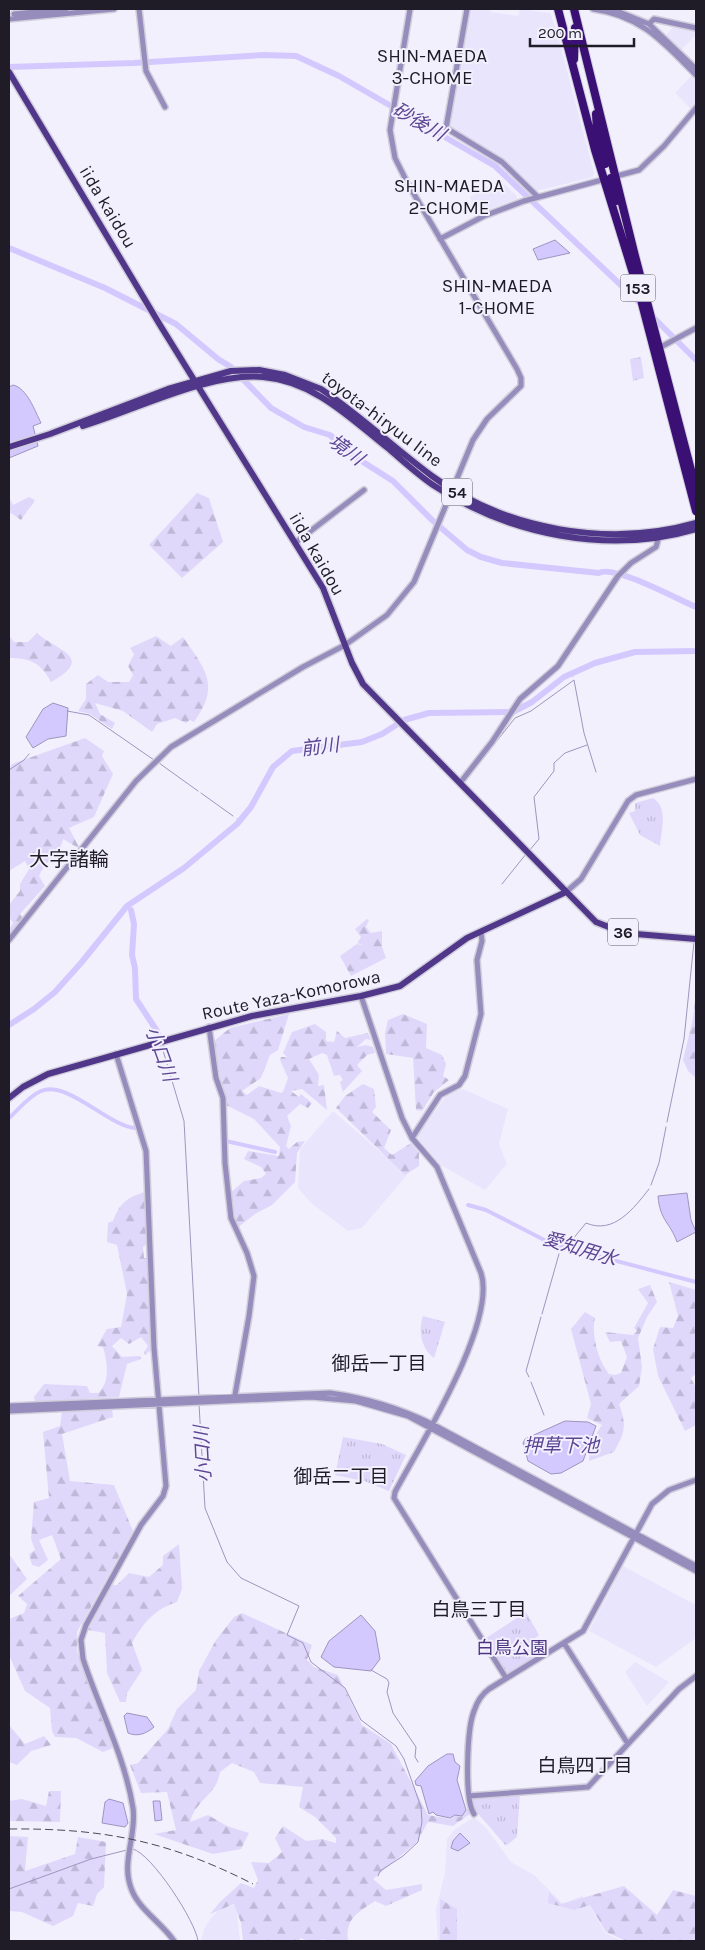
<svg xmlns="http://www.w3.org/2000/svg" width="705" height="1950" viewBox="0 0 705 1950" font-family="Karla,'Noto Sans JP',sans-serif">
  <defs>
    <pattern id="forest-firs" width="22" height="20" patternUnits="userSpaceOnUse" patternTransform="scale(1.25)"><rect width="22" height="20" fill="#dfd8fb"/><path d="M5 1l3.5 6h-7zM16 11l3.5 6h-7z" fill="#bfb9d7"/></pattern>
    <pattern id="park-tufts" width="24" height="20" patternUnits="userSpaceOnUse" patternTransform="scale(1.25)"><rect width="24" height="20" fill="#dfd8fb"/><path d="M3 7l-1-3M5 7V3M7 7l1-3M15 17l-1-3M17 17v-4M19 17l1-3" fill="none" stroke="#bfb9d7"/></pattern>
  </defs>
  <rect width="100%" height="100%" fill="#f3f0fe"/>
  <!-- built -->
  <path fill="#e9e5fd" d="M470 9H491V12L518 16 520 9 550 13 556 29 594 173 593 177 537 191 499 156 448 126Z
    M675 25 696 30V35L681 50 665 36Z
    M692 75 696 79V103L691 109 675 93Z
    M499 180 517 196V199L478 213 470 197Z
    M463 1089 508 1109 499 1144 507 1164 485 1190 442 1166 417 1137 448 1093Z
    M333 1111 407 1175 362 1228 348 1231 311 1203 298 1188 300 1149Z
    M623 1566 696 1605V1638L656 1667 589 1631Z
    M635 1662 669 1682 647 1706 625 1672Z
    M474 1817 487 1829 511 1862 534 1875 563 1904 582 1896 591 1907 605 1933 622 1941H438L436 1909 445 1873 447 1839 454 1830Z
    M236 1905 240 1941H201L204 1929 211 1918 221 1908Z"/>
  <!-- forest -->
  <path fill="url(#forest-firs)" d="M197 493 209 498 223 542 182 578 149 545Z
    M9 497 13 505 29 497 35 500 21 520 11 513 9 515Z
    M37 633C55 650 97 657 51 682 41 663 30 658 9 658V635L14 642H28Z
    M156 636 171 646 183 637C205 669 221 685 194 722L190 720 186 723 175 718 157 724 152 732 123 711 95 703 100 714 115 723 112 729 90 714 78 711 86 699V684L98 675 108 682H129L133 675 128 666 134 654 130 648Z
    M85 738 104 751 102 756 113 774 94 817 69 828 80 849 63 839C60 855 45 861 39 876L45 886 20 914 23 918 9 937V929L13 923 9 917V905L20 891V884L29 869 25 861 9 871V769L12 764Z
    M367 919 369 920 366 927 371 933 382 931V947L386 958 351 976 340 956 357 944 365 946 357 943 361 937 355 929Z
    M696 992V1078L688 1071 683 1060 693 1018Z
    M289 1014 278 1050 270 1055 261 1078 242 1091 247 1095 259 1086 281 1093 283 1092 288 1078 280 1060 281 1057H287L283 1053 292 1032 315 1024 326 1032V1041L334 1042 337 1031 345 1038 368 1033 371 1040 366 1039 357 1047 366 1045 373 1047 375 1053 367 1055 357 1065 362 1071 343 1092 340 1082 343 1080 340 1075 334 1076 327 1055 322 1053 309 1059 319 1075 318 1086 324 1085 327 1110 302 1089 291 1091 299 1097 301 1094 312 1103 308 1108 300 1104 287 1116 291 1126 286 1146 289 1149 297 1142 305 1141 297 1153 295 1182 272 1205 255 1214 237 1228 231 1192 244 1181 261 1178 266 1174 261 1167 244 1159 248 1151 279 1156 280 1147 254 1119 226 1105 213 1042 230 1028Z
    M403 1014 427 1024 426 1048 442 1055 446 1064 443 1076 449 1080 434 1092 422 1111 416 1110 413 1058 386 1054 385 1033 388 1020Z
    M363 1084 374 1089 376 1107 372 1112 391 1130 384 1148 392 1155 411 1143 419 1153V1166L405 1175 336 1108 345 1096Z
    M145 1192 148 1243 143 1247 144 1258 149 1259 152 1349 145 1355 144 1352 148 1346 141 1337 129 1344 121 1338 112 1346 122 1357 140 1356 141 1359 127 1364 119 1397 35 1402 34 1397 44 1384 87 1386 90 1393H98C111 1382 107 1361 103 1347L97 1346 107 1329 121 1327 127 1294 117 1245 107 1242 108 1223 113 1221C120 1203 126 1198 145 1192Z
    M669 1282 696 1290V1327L694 1328 696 1331V1374L691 1378 696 1388V1425L685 1431 658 1376 653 1349 660 1327 673 1328 678 1316Z
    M650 1285 657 1302 647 1317 638 1338 642 1367 639 1386 619 1404C627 1426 625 1432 614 1452L589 1461C590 1446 594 1436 602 1425L587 1418 591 1404 571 1329 585 1312 595 1318C591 1334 598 1361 609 1374L615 1375 621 1373 627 1357 621 1341 610 1342 605 1332 633 1335 637 1331 634 1328 648 1303 638 1289Z
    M112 1408 113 1417 62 1434 70 1481 114 1485 133 1531 77 1632V1651L113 1748 103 1752 76 1738 55 1737 52 1731 50 1708 25 1691 9 1655V1619L24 1613 27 1604 18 1596 61 1559 52 1535 39 1540 48 1560 39 1567 32 1565 29 1554 35 1550 31 1539 34 1502 49 1498 43 1432 60 1426 62 1411Z
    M179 1544 182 1589 177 1602C156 1608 142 1624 132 1643L142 1670 127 1693 126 1702H120L107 1673 105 1633 88 1630 112 1585H117L129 1573 149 1577 163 1565V1556Z
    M9 1554 27 1579 9 1596Z
    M242 1613 312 1645 307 1660 314 1667 338 1675 362 1725 391 1744 428 1815 450 1819 456 1815 460 1817 468 1808 470 1814 453 1826 428 1822 416 1843 373 1879 386 1890 422 1884V1890L386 1906 375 1901C358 1913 345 1918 348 1941H326L323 1939C316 1943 308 1941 300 1938V1941H243L241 1923 234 1904 210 1914 220 1902 241 1883 254 1888 258 1880 251 1862 269 1863 282 1852 275 1838 283 1826 306 1841 322 1839 336 1843V1838L315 1817 299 1807 303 1787 260 1783 254 1772 232 1763 220 1772C217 1795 196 1799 190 1822L208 1815 227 1826 249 1833 241 1849 213 1854 154 1834 176 1830 167 1792 141 1793 130 1765 138 1763 168 1729 177 1709 196 1690 199 1671 216 1640 234 1617Z
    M9 1725 25 1744 44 1736 51 1745 31 1751 17 1765 9 1762Z
    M49 1791H61L60 1822 9 1821V1801L22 1799 46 1806Z
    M9 1836 28 1837 25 1871 75 1854 78 1837 106 1842 104 1887 97 1894 93 1906 78 1903 73 1916 53 1926 22 1912 9 1911Z
    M624 1886 657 1915 673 1890 696 1896V1941H626L606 1932 590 1905 574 1910 548 1903 549 1892 561 1904Z
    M440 1899 457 1909V1941H440Z"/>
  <!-- park -->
  <path fill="url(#park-tufts)" d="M641 357 644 378 633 381 630 359Z
    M653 798C669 808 661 830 660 846L640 835 629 813 635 811V803Z
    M423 1316 445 1322 434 1358C421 1349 418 1330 423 1316Z
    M343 1437 382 1444 406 1455 389 1491 364 1481 335 1475Z
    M526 1612 539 1635 532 1641 541 1655 506 1677 483 1640Z
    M520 1794 517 1837 506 1846 474 1809 471 1797Z"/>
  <!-- water -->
  <path fill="#d4c9ff" stroke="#9e95be" d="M555 240 570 253 538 260 533 249Z
    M13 385C27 388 35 411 41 423L33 426 38 446 9 458V387Z
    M53 703 68 708 66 736 48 739 33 748 26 737 43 709Z
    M687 1193 691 1220 696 1232 677 1242C670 1222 660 1221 658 1196Z
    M565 1421 588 1422 596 1426 583 1461 561 1473 551 1474 528 1461 523 1443 525 1439Z
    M361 1615 375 1631 380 1659 371 1671 334 1667 321 1657 329 1641Z
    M127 1713 147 1717 154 1727C146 1734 137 1737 128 1733L124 1716Z
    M447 1754H453L455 1762 460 1766 457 1780 466 1810 462 1816 455 1815 450 1818 436 1815 433 1812 429 1814 421 1786 416 1785 415 1781 428 1766Z
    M109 1799 123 1803 128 1823 125 1827 102 1823 105 1802Z
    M153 1801H160L162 1820 155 1821Z
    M460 1833 470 1843 458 1851 451 1848 453 1841Z"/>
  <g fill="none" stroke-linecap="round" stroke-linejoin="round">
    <!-- stream -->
    <path stroke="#9e95be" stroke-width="1" d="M572 673 573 676
      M67 711 89 715 154 760
      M159 763 198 791
      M9 770 24 760 29 754
      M473 771 515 718 531 711 574 680 584 733 596 772
      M201 793 233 816
      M237 819 239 821
      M529 851 539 839 534 797 554 771V763L565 753 587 745
      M502 884 526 854
      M162 1047 184 1121 199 1397
      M667 1122 684 1039 694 942
      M651 1185 659 1163 666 1127
      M572 1240 586 1223C614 1235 634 1208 649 1189
      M542 1314 559 1254
      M529 1377 526 1371 541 1317
      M531 1382 544 1415
      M199 1404 205 1508 227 1562 241 1578 299 1606 287 1635 303 1643 311 1662 345 1688 361 1720 396 1746 404 1759 421 1807 422 1822 418 1842 403 1856 380 1871 378 1876
      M371 1670 387 1679 389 1683 387 1692 393 1713 416 1747 415 1757 418 1762
      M133 1849C152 1854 196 1922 198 1941
      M9 1889 91 1859 127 1850"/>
    <!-- canal -->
    <path stroke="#d4c9ff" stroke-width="4" d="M9 1118C18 1110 29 1096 41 1091 67 1080 107 1125 135 1128
      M226 1141 275 1152
      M468 1205 486 1210 552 1244 696 1282"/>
    <!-- river -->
    <path stroke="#d4c9ff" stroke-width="6" d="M9 67 134 63 264 55 296 56 339 76 495 166 643 306
      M9 248 105 288 176 324 218 359 231 367 271 408 304 427 330 435 352 455 393 481 433 521 467 550 481 557 502 563 599 573C613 564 679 600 696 607
      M650 314 696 360
      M131 910 134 924 132 955 135 968 136 999 157 1031 162 1047
      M9 1025 34 1009 55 992 81 963 127 906 184 868 237 824 251 807 273 767 292 751 362 742 382 734 404 720 429 713 513 712 532 702 564 677 595 663 635 652 696 651"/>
    <defs>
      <path id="minor" d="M139 9 146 71 165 107
        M467 9 446 128 502 162 538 197
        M593 9C642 16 663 42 696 75
        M612 9 649 24 696 69
        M14 14 66 9
        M9 19 114 9
        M649 24 654 19 696 28
        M440 239 484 216 524 201 639 170 664 146 696 108
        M659 348 696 328
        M295 543 364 490
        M460 783 492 742 520 699 558 666 618 576 631 563 656 547 659 536
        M566 892 581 879 628 801 636 795 696 779
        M9 940 136 781 171 747 303 667 345 645 387 615 414 582 473 440 487 419 521 386V378L517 369 408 184 395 158 390 130 410 9
        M361 996 402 1118 412 1138 437 1167 481 1273C497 1323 420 1445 395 1492L394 1498 506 1678
        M209 1027 216 1078 223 1098 225 1163 231 1218 247 1253 254 1276 249 1316 235 1395
        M116 1054 146 1151 154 1348 166 1486 163 1496 141 1525 86 1625 81 1640 83 1659C99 1708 125 1757 133 1808 137 1835 121 1861 131 1888 138 1909 162 1923 174 1941
        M412 1138 440 1095 459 1085 465 1076 481 1014 477 960 482 941 481 932
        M9 1406 330 1393C367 1398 399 1408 432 1424L696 1566
        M9 1411 311 1397 356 1401 408 1416 696 1571
        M564 1643 628 1744
        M469 1796 588 1787 679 1689 696 1676
        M474 1814C464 1799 467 1729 474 1711 477 1702 482 1694 489 1689L583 1631 652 1504 669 1490 696 1480"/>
      <path id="major" d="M9 72 160 325 323 588 352 663 363 684 596 922 624 933 696 939
        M83 426C135 410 210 372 263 377 314 381 351 419 389 449 403 461 417 474 433 485 509 535 608 555 696 529
        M9 447 50 434 168 389 231 371 259 370 285 375 321 389C360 415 394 448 432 476 505 530 609 548 696 523
        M9 1098 23 1087 48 1074 252 1016 361 996 400 986 467 938 566 892"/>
      <path id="highway" d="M558 9 595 150 640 296 696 511
        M574 9 634 252 696 489
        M574 59 575 28
        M596 114 597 131 605 164
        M611 178 616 201"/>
    </defs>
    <!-- minor casing -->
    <use href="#minor" stroke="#d1cedc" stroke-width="8"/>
    <!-- major casing -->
    <use href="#major" stroke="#d1cedc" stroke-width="9"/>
    <!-- highway casing -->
    <use href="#highway" stroke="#d1cedc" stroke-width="10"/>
    <!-- minor -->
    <use href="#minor" stroke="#978dbc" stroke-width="5"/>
    <!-- major -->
    <use href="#major" stroke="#513789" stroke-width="6"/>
    <!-- highway -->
    <use href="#highway" stroke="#3a1075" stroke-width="8"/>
    <!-- rail -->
    <path stroke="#4c4955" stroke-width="1" stroke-dasharray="8 4" stroke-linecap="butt" d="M9 1829C103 1828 169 1841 253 1884"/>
  </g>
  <g text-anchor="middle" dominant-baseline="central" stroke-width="4" stroke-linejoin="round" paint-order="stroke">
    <!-- shield labels -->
    <g fill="#f3f0fe" stroke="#5f5c68" stroke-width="1">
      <rect x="620.5" y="274.5" width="35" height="27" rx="4"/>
      <rect x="442" y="478.5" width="30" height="27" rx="4"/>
      <rect x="608" y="918.5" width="30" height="27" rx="4"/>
    </g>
    <g font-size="16" font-weight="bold" fill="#1f1c28">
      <text x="638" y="288">153</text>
      <text x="457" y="492">54</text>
      <text x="623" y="932">36</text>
    </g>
    <!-- street labels -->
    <g font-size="18" fill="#1f1c28" stroke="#f3f0fe">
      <text transform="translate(108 207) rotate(59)">iida kaidou</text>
      <text transform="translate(382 419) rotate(37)">toyota-hiryuu line</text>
      <text transform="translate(317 554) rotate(60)">iida kaidou</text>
      <text transform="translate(291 995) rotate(-12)">Route Yaza-Komorowa</text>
    </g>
    <!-- park labels -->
    <g font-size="18" fill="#4d3582" stroke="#f3f0fe">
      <text x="512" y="1648">白鳥公園</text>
    </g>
    <!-- neighbourhood labels -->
    <g font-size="19" fill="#1f1c28" stroke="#f3f0fe">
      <text x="432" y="56">SHIN-MAEDA<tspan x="432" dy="22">3-CHOME</tspan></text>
      <text x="449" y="186">SHIN-MAEDA<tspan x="449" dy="22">2-CHOME</tspan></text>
      <text x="497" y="286">SHIN-MAEDA<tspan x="497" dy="22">1-CHOME</tspan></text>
      <text x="379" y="1364">御岳一丁目</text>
      <text x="341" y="1477">御岳二丁目</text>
      <text x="479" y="1610">白鳥三丁目</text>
      <text x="585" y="1766">白鳥四丁目</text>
    </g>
    <!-- water labels -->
    <g font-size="19" font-style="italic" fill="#5c4694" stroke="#f3f0fe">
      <text transform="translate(419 122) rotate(30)">砂後川</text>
      <text transform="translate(346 450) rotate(36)">境川</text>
      <text transform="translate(320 747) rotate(-7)">前川</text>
      <text transform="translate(161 1054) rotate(70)">小口川</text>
      <text transform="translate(580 1249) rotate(17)">愛知用水</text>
      <text x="561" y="1446">押草下池</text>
      <text transform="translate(203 1454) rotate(-93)">小口川</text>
    </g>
    <!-- quarter labels -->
    <g font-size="20" fill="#1f1c28" stroke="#f3f0fe">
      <text x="69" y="859">大字諸輪</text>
    </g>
  </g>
  <!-- border -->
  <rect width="705" height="1950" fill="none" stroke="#1f1c28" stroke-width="20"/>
  <!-- scale -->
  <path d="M530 38v8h104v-8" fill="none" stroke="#1f1c28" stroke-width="2.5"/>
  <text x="538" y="38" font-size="15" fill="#1f1c28" stroke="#f3f0fe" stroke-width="4" paint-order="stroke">200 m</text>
</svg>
